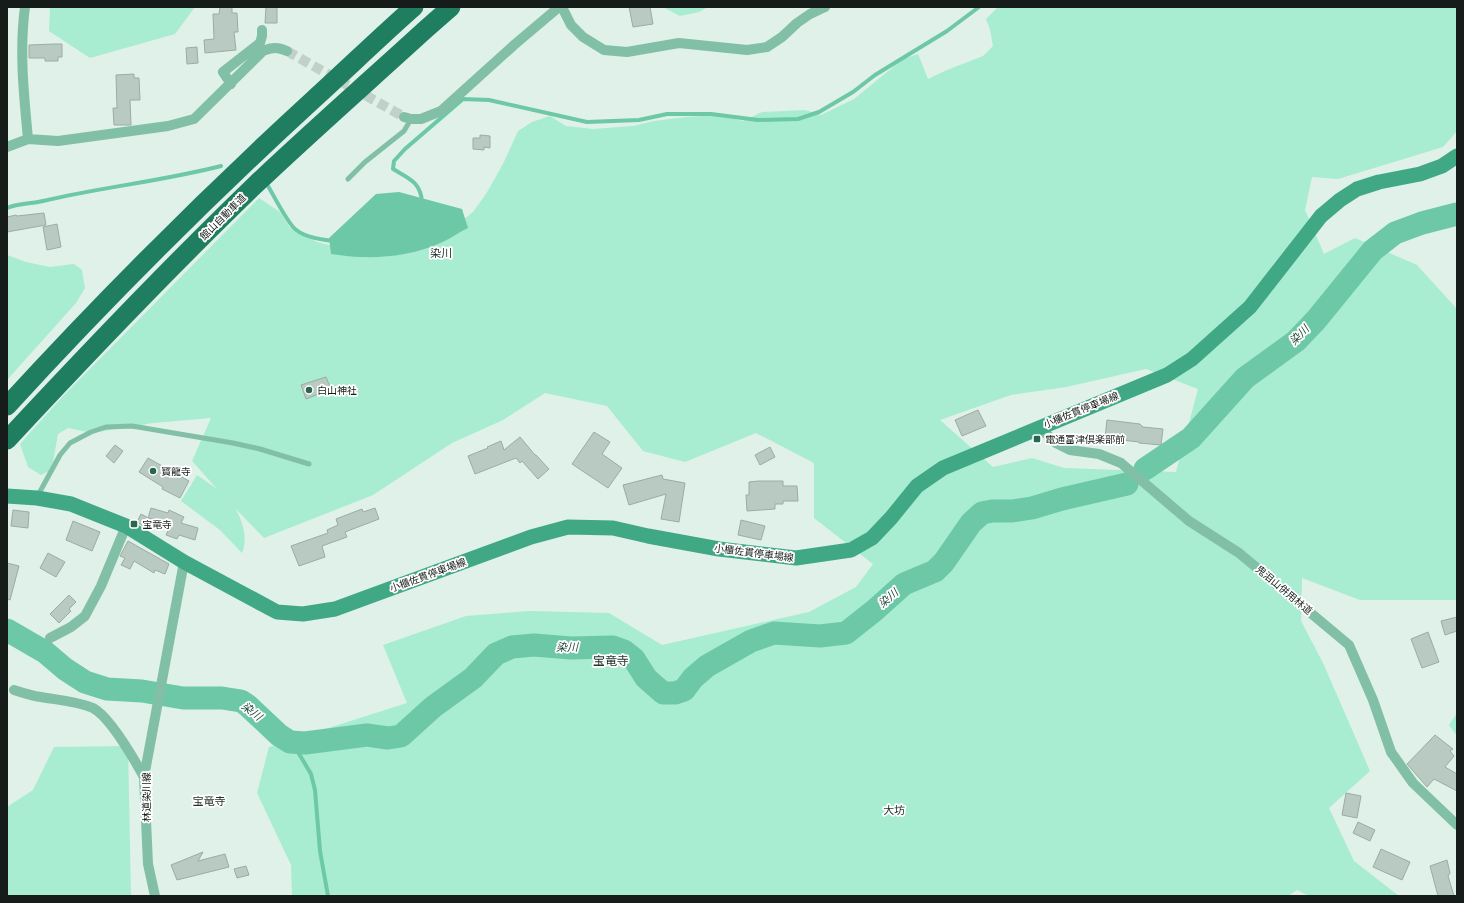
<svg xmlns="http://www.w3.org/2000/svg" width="1464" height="903" viewBox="0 0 1464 903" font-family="Ubuntu,'Noto Sans JP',sans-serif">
  <rect width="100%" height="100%" fill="#dff1e9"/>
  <!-- green -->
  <path fill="#a8ecd1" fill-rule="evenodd" d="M50 7H195L175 34 90 58 49 31Z
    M663 7H708L699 12 680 16Z
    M998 7H1457V131L1443 147 1338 179 1312 177 1305 210 1324 254 1355 238 1417 265 1457 309V600H1360L1302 578 1301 621 1323 663 1370 771 1329 808 1354 861 1399 896H1309L1297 890 1288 896H292L291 865 257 793 269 747 407 703 383 645 466 616 529 611 609 613 662 645 809 612 856 587 873 564 814 518V463L756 433 685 462 643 451 607 406 545 393 503 420 452 443 373 495 264 538 235 508C243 521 248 539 242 553L220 530 181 501 197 475 217 489 192 461 211 418 153 423 92 433 68 428 58 434 53 462 49 471 41 475 28 467 20 444 63 396 259 198 280 212 290 228 317 242 344 249 458 224 473 212 486 194 503 164 518 131 532 122 550 116 566 126 593 129 633 126 654 121 686 117 719 115 743 121 762 112 805 110 821 115 854 99 903 59 918 54 928 79 947 70 983 56 993 46 990 29 986 19ZM1146 369 1198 389 1176 472 1064 468 1032 458 993 467 940 420 1011 395 1066 387Z
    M7 255 26 262 50 267 74 264 82 270 85 288 76 303 7 380Z
    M1457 713V736L1449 725Z
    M128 746 131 896H7V807L33 790 54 747Z"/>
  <!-- water -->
  <path fill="#6dc8a7" d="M399 192 462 209 468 228C457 233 449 240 438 244 415 254 387 258 362 257 352 257 341 255 331 254L329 238 376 194Z"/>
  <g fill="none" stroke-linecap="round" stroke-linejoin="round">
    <!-- stream -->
    <path stroke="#6dc8a7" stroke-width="4" d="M268 186C275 198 284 216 293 227 302 237 322 240 335 241
      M422 202C421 182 408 178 393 169L394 161 405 149 463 99 489 100 587 122 639 120 667 114H711L758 120 798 119 819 112 853 92 875 75 947 31 979 7
      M7 208C19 203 31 204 43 201 102 187 163 181 221 166
      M290 742 298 752 311 774 315 790 320 851 328 896"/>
    <!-- river -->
    <path stroke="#6dc8a7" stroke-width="23" d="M1145 469 1191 438 1245 378 1296 341 1316 320 1373 250 1395 233 1422 223 1457 214
      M7 630 45 652 65 669 85 682 107 689 142 691 183 698H222L241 701 247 705 279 735 290 742 305 743 367 735 388 738 401 736 433 707 473 678 496 654 512 647 534 645 571 648 613 647 624 651 634 659 646 678 663 693H675L684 690 693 678 707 666 751 641 774 633 820 636 846 633 875 610 904 584 935 571 944 562 971 523 982 513 992 511H1012L1032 508 1062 499 1127 484"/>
  </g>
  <!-- building -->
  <path fill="#b9cac3" stroke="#9caca5" d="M220 7H232V13H237L238 32H234L236 50 205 53 204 40 214 39 213 14H219Z
    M266 7H277V23H265Z
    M629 7H650L653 24 633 27Z
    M54 44H62V57H58V61H45V58H29V45Z
    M197 47 198 63 187 64 186 48Z
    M134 74V78H139L140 100H130L131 125H114L113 108H117L116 75Z
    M480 135 490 136V148L484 147V150L473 149V138H480Z
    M44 213 46 225 7 232V217L16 215 17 216Z
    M57 224 61 247 47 250 43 227Z
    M326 377 331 389 306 399 301 385Z
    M978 410 986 426 962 436 955 420Z
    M1107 420 1140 424 1143 427 1163 429 1161 445 1139 443V442L1105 438Z
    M594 432 610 442 602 454 622 468 608 488 572 464Z
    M520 437 535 455H536L549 469 538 479 522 461 520 463 516 458 475 474 468 456 488 448 487 447 501 441 504 450Z
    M115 445 123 451 114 463 106 456Z
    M770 447 775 457 760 465 755 455Z
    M148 458 189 481 180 498 162 489 163 487 139 472Z
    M662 475 663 479 685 483 679 522 661 519 666 494 629 505 623 485Z
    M758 481H783V486H797L798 501H783V504H775V509L747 511 746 495H749V482Z
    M151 508 168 513 169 510 184 517 181 523 198 528 195 540 179 535 177 539 166 535 171 524 148 518Z
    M375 508 379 519 345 532 347 537 322 546 325 557 299 566 291 546 328 533 327 530 338 525 336 519 362 509 363 512Z
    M13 510 29 512 28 528 11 526Z
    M141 514 152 520 146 528 137 522Z
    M741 520 765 526 761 540 738 535Z
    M73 521 100 532 92 551 66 540Z
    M128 541 169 564 165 574 155 570 154 573 134 561 130 569 121 565 125 558 120 556Z
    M48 553 65 562 56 577 40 568Z
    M7 563 19 566 10 600 7 599Z
    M69 595 76 602 69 609 71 611 59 623 50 614Z
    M1457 617V631L1445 635 1441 621Z
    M1428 632 1439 662 1422 668 1411 639Z
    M1435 735 1453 749 1450 751 1454 756 1445 767 1457 774V791L1434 779 1427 787 1407 764Z
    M1346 793 1361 796 1357 818 1342 815Z
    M1358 822 1375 830 1370 841 1353 833Z
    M1381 849 1410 862 1402 880 1373 867Z
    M203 852 198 861 225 854 229 867 177 880 171 865Z
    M1447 860 1450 873 1448 876 1454 896H1438L1430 866Z
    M246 866 249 875 237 878 234 869Z"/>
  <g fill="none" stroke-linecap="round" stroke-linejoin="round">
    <!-- street-tunnel -->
    <path stroke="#c1d1ca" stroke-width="10" stroke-dasharray="10 5" stroke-linecap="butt" d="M287 51 404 117"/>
    <!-- lane -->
    <path stroke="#82bfa7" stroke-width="5" d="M348 179 365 162 404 131 411 119
      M37 497 60 455 70 443 91 432 106 427 132 426 233 443 260 449 309 464"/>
    <!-- street -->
    <path stroke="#82bfa7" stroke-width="10" d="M25 7C19 51 24 96 28 139
      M562 7 571 25 583 37 604 50 627 52 679 43 747 50 767 47 782 37 797 23 810 14 825 7
      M231 84 223 72 260 43 262 36V30
      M404 117 411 119H421L441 111 514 45 559 7
      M7 147 28 139 58 141 168 126 194 119 263 51C272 47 278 47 287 51
      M1039 427 1056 443 1070 450 1099 454 1121 463 1189 521 1239 553 1349 645 1373 700 1391 752 1413 783 1457 825
      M50 638 71 627 85 616 101 586 126 526
      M14 690C23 693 32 696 41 697 58 700 77 701 93 708 110 717 134 759 144 777
      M155 896 148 864 144 777 184 562"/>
    <!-- secondary -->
    <path stroke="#40a885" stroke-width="15" d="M7 496 37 498 71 504 126 526 184 562 277 612 303 614 335 609 531 537 568 527 613 528 648 536 719 549 796 558 851 550 872 538 891 518 917 486 943 468 1167 375 1192 359 1250 307 1321 216 1340 200 1357 189 1379 182 1420 174 1442 166 1457 156"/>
    <!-- highway -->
    <path stroke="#1f7d60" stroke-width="19" d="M7 406C105 299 207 197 314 99 347 69 380 37 414 7
      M7 440C87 354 169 268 254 186 310 133 369 81 426 29L451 7"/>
  </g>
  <!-- markers -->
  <g fill="#296651" stroke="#fff" stroke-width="1.5">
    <circle cx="309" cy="390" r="4"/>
    <rect x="1033" y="435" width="8" height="8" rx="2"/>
    <circle cx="153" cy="471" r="4"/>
    <rect x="130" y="520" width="8" height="8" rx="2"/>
  </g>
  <g text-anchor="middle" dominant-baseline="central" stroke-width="3.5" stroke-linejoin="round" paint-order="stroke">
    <!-- street labels -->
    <g font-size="10" fill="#151c19" stroke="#fff">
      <text transform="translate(223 217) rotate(-45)">館山自動車道</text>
      <text transform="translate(1081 410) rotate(-22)">小櫃佐貫停車場線</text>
      <text transform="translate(754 553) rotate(7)">小櫃佐貫停車場線</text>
      <text transform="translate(428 575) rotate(-20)">小櫃佐貫停車場線</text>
      <text transform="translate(1284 590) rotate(40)">鬼泪山併用林道</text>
      <text transform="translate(146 797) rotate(-90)">林道染川線</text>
    </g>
    <!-- poi labels -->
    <g font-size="10" fill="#151c19" stroke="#fff" text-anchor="start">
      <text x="317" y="390">白山神社</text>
      <text x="1045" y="439">電通富津倶楽部前</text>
      <text x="161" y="471">寳龍寺</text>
      <text x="142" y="524">宝竜寺</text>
    </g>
    <!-- neighbourhood labels -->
    <g font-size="11" fill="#26332e" stroke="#fff">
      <text x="441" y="253">染川</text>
      <text x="209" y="801">宝竜寺</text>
      <text x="894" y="810">大坊</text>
    </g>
    <!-- water labels -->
    <g font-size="11" font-style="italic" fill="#20483a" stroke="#fff">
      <text transform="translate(1299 335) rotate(-46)">染川</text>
      <text transform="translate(888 598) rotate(-40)">染川</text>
      <text x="567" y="647">染川</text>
      <text transform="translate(252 711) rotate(38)">染川</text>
    </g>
    <!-- quarter labels -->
    <g font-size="12" fill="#26332e" stroke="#fff">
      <text x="611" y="660">宝竜寺</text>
    </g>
  </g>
  <!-- border -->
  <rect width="1464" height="903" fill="none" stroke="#151c19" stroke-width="16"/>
</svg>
